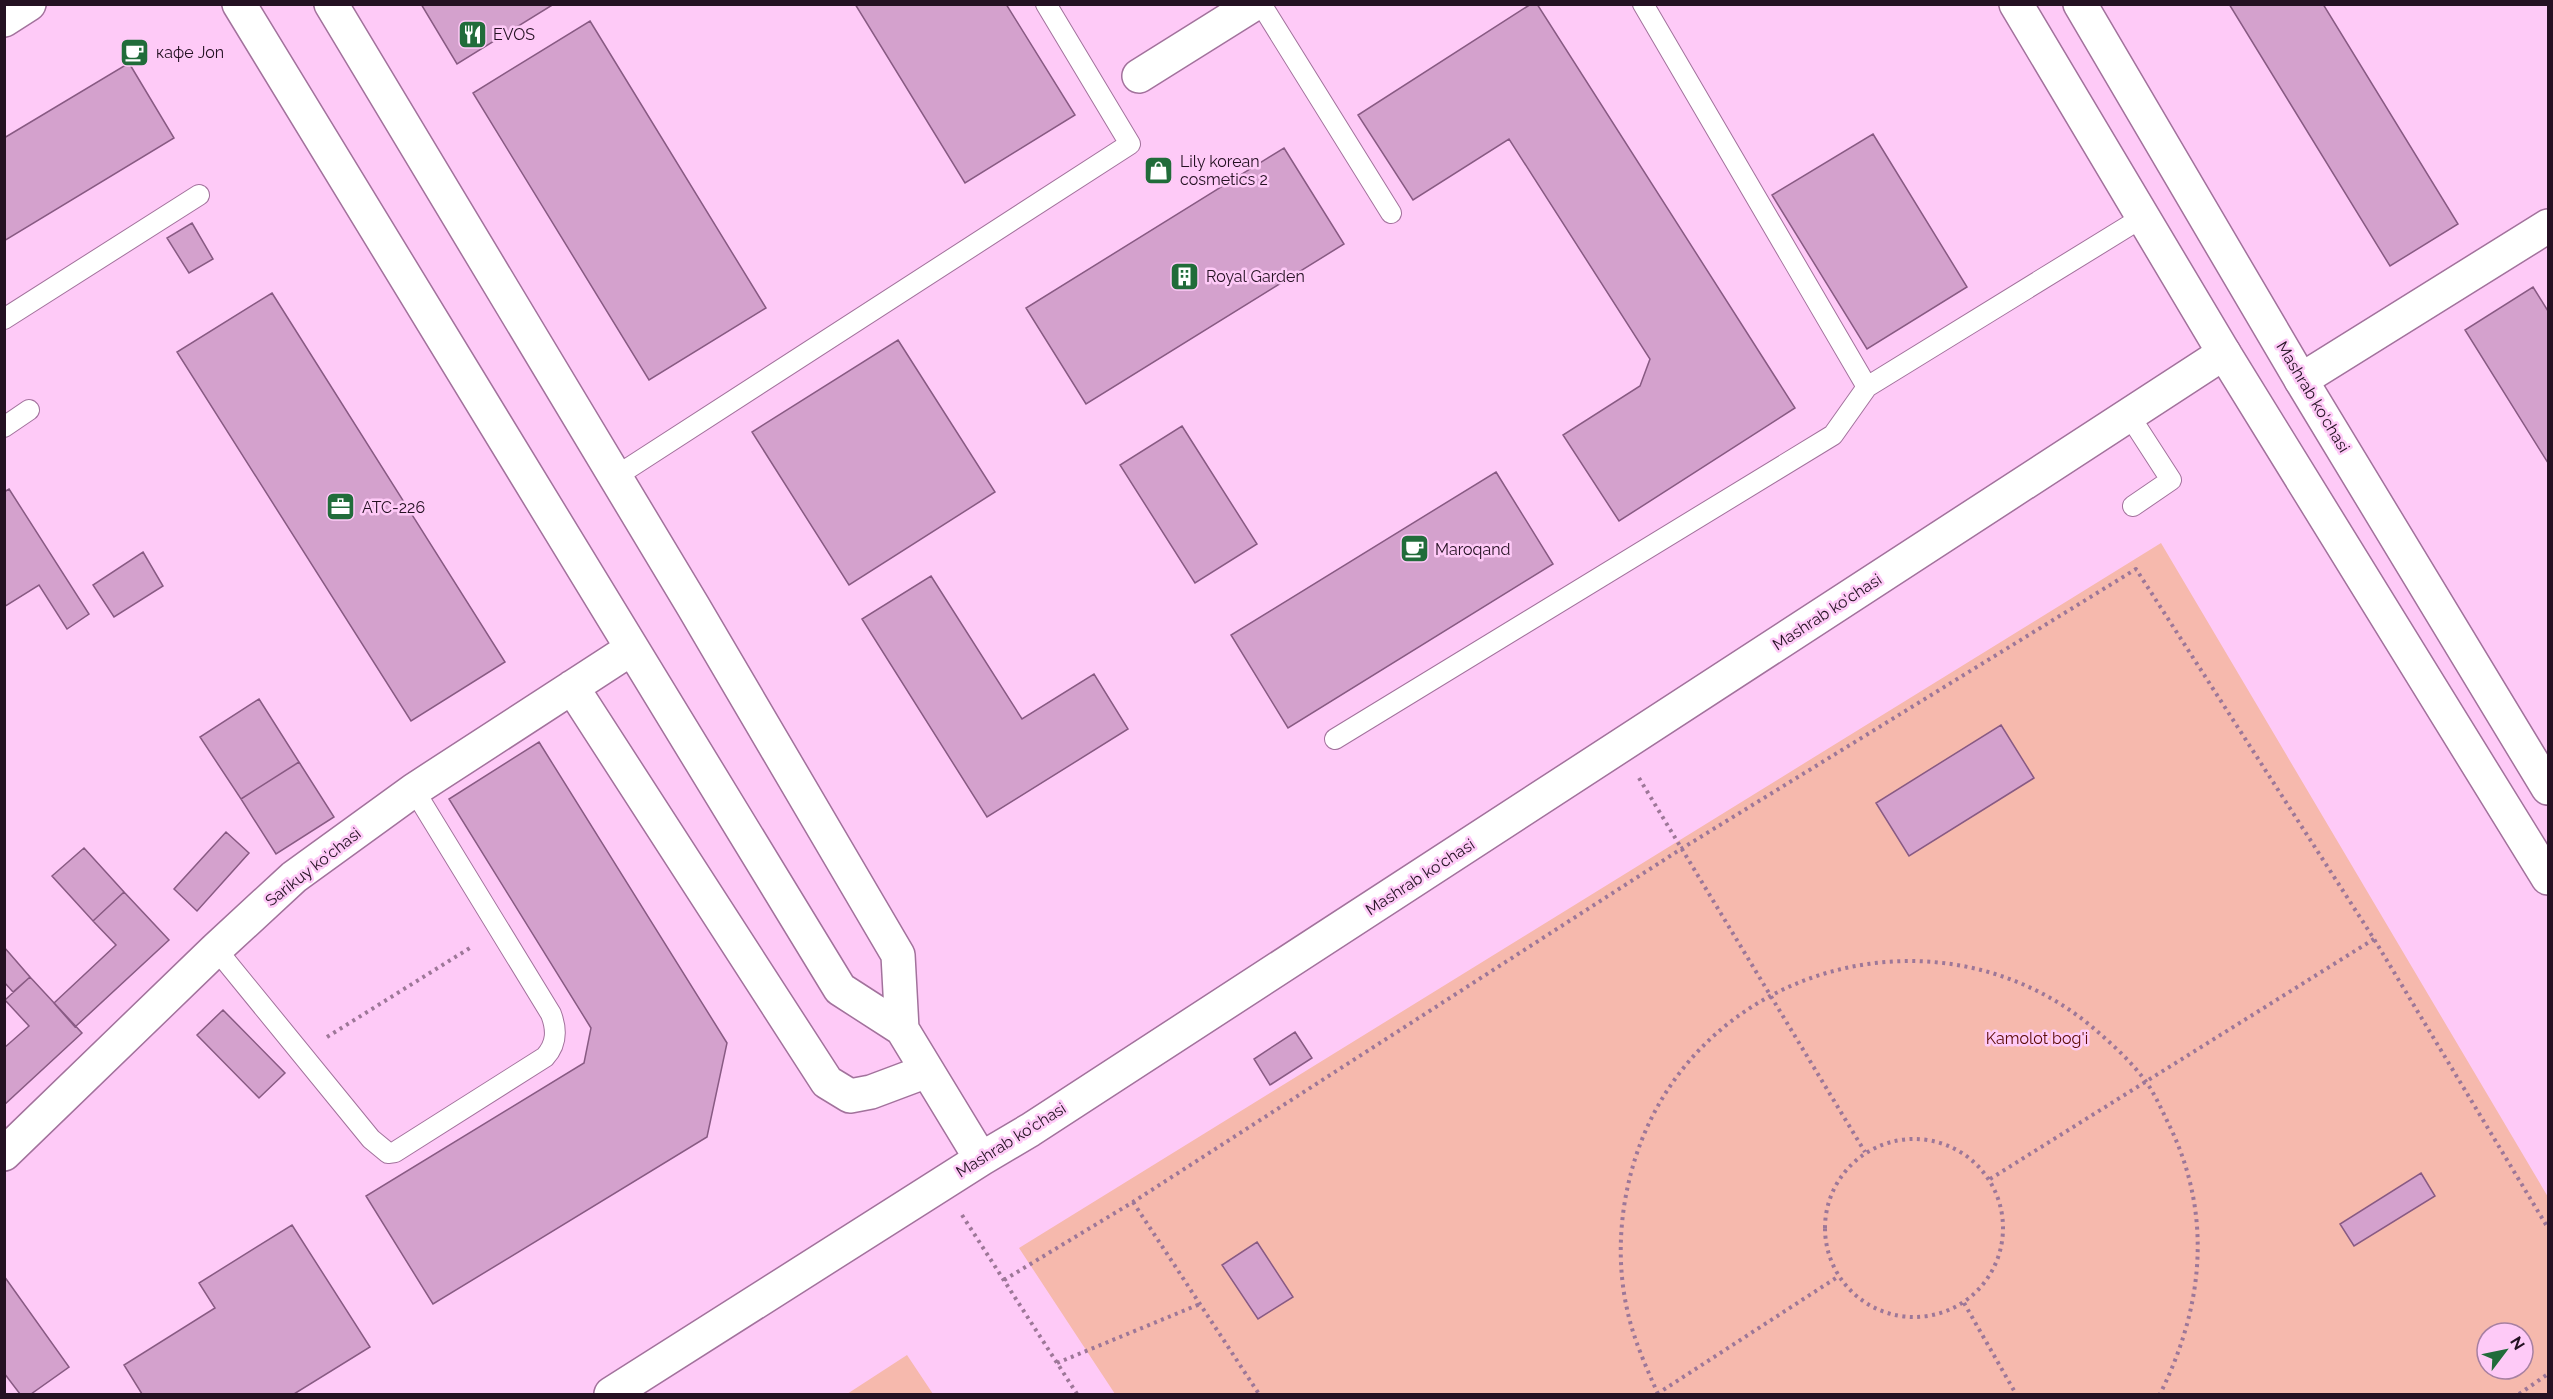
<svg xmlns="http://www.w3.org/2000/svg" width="2553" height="1399" viewBox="0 0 2553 1399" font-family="Raleway,sans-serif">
  <rect width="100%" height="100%" fill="#fecaf7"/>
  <!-- green -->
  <path fill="#f6b9ad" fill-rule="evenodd" d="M2161 543 2548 1197V1394H1115L1019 1248ZM2487 1333H2523V1369H2487Z
    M907 1355 933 1394H847Z"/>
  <!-- building -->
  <path fill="#d4a1cd" stroke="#885a83" stroke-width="1.5" d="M421 4H554L457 64Z
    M855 4H1006L1075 115 965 183Z
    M1531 4H1537L1795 408 1619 521 1563 435 1640 386 1650 359 1509 139 1413 200 1358 115Z
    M2229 4H2323L2458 224 2390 266Z
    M590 21 766 308 649 380 473 93Z
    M129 63 174 138 4 241V138Z
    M1873 134 1967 287 1867 349 1772 195Z
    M1284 148 1344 244 1086 404 1026 308Z
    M192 223 213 259 189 273 167 238Z
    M2533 287 2548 311V463L2465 330Z
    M272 293 505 662 411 721 177 352Z
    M898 340 995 492 849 585 752 432Z
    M1182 426 1257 544 1195 583 1120 465Z
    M1496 472 1553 564 1288 728 1231 635Z
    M9 489 89 614 67 629 39 585 4 607V492Z
    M143 552 163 586 114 617 93 585Z
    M931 576 1022 719 1094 674 1128 729 987 817 862 619Z
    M259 699 299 762 241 799 200 737Z
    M2001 725 2034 778 1909 856 1876 803Z
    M539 742 727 1043 707 1137 433 1304 366 1196 584 1063 591 1028 449 799Z
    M299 762 334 817 276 854 241 799Z
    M226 832 249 853 197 911 174 889Z
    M84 848 124 892 93 921 52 876Z
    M124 892 169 940 75 1027 54 1003 116 945 93 921Z
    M4 947 30 977 13 992 4 982Z
    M30 977 82 1033 4 1105V1048L29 1026 5 1000Z
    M223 1010 285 1073 259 1098 197 1035Z
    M1295 1032 1312 1058 1270 1085 1254 1059Z
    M2421 1173 2435 1196 2354 1246 2340 1224Z
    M292 1225 370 1347 294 1394H142L124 1365 215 1308 199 1283Z
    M1257 1242 1293 1297 1258 1319 1222 1265Z
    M4 1276 69 1367 31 1394H20L4 1373Z"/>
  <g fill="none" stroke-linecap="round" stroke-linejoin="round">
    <defs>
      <path id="service" d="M1261 4 1391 213
        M1643 4 1867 387
        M4 319 199 195
        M2129 415 2171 480 2133 506
        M4 427 29 410
        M615 477 1130 144 1046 4
        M1335 739 1833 435 1867 387 2143 217
        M216 949 371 1139 388 1153 395 1152 545 1057C557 1044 557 1030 551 1014L414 790"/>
      <path id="minor" d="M239 4 840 989 902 1029 981 1159
        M331 4 693 606 898 955 902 1029
        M1139 76 1254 4
        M2301 380 2548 226
        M572 687 827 1082 850 1096 871 1092 927 1071
        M4 1154 216 949 294 877 414 790 631 649
        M611 1394 981 1159 1030 1130 2224 353"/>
      <path id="secondary" d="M2016 4 2224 353 2548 878
        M2080 4 2301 380 2548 788
        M4 20 29 4"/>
    </defs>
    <!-- service casing -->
    <use href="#service" stroke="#a2729c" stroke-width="22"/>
    <!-- minor casing -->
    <use href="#minor" stroke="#a2729c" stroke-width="36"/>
    <!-- secondary casing -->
    <use href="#secondary" stroke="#a2729c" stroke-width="36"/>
    <!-- path -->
    <path stroke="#9d7798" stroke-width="4" stroke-dasharray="3 4.5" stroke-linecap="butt" d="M1639 778 1865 1152
      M327 1037 473 946
      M1825 1228a89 89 0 1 1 178 0a89 89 0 1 1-178 0Z
      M1990 1179 2374 939
      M1133 1202 1259 1394
      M962 1215 1077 1394
      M1004 1280 1133 1202 1681 849 2136 569 2374 939 2548 1228
      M1964 1303 2016 1394
      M1057 1363 1200 1304
      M1657 1394 1839 1276
      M1658 1394C1646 1367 1633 1338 1627 1309 1616 1259 1620 1207 1635 1159 1696 966 1937 899 2091 1026 2111 1043 2132 1062 2147 1083 2157 1098 2164 1115 2172 1131 2213 1220 2202 1310 2160 1394
      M2519 1394 2548 1374"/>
    <!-- service -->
    <use href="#service" stroke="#fff" stroke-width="20"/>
    <!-- minor -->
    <use href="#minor" stroke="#fff" stroke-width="33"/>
    <!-- secondary -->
    <use href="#secondary" stroke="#fff" stroke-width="33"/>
  </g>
  <!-- icons -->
  <defs>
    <symbol id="restaurant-square" viewBox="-11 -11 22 22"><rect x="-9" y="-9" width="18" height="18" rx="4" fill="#216c3a" stroke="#fecaf7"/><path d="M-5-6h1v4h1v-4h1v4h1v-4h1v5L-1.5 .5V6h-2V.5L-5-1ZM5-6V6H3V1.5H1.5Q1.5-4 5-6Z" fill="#fff"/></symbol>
    <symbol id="cafe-square" viewBox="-11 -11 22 22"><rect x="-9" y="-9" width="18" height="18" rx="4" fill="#216c3a" stroke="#fecaf7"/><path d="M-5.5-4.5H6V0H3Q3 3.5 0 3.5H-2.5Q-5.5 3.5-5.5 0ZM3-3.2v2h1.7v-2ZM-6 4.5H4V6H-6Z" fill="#fff"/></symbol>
    <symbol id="shop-square" viewBox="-11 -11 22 22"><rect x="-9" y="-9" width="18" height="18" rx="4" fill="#216c3a" stroke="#fecaf7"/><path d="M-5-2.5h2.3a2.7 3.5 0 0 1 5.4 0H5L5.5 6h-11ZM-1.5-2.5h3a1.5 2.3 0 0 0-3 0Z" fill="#fff"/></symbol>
    <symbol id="building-square" viewBox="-11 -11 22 22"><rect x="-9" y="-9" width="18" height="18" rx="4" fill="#216c3a" stroke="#fecaf7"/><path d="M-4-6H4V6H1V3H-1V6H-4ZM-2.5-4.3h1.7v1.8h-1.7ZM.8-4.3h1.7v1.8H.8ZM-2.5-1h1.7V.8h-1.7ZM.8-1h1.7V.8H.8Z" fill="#fff"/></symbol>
    <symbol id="office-square" viewBox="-11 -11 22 22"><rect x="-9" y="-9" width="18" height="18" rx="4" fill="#216c3a" stroke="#fecaf7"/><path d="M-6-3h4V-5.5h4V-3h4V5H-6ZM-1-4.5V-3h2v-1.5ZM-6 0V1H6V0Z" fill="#fff"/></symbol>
  </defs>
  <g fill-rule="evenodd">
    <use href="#restaurant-square" x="456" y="18" width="33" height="33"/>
    <use href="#cafe-square" x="118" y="36" width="33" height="33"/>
    <use href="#shop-square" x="1142" y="154" width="33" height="33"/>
    <use href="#building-square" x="1168" y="260" width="33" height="33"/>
    <use href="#office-square" x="324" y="490" width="33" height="33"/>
    <use href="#cafe-square" x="1398" y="532" width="33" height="33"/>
  </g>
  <g text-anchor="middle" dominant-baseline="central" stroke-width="5" stroke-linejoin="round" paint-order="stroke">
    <!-- poi labels -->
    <g font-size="16" fill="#241122" stroke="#fecaf7" text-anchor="start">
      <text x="493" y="34">EVOS</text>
      <text x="156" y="52">кафе Jon</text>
      <text x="1180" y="161">Lily korean<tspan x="1180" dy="18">cosmetics 2</tspan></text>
      <text x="1206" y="276">Royal Garden</text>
      <text x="362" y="507">АТС-226</text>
      <text x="1435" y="549">Maroqand</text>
    </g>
    <!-- street labels -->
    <g font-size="16" fill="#241122" stroke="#fecaf7">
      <text transform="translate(2313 397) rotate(59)">Mashrab ko'chasi</text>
      <text transform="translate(1827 612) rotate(-33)">Mashrab ko'chasi</text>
      <text transform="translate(313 867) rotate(-38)">Sarikuy ko'chasi</text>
      <text transform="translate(1420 877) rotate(-33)">Mashrab ko'chasi</text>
      <text transform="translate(1011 1140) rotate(-32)">Mashrab ko'chasi</text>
    </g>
    <!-- park labels -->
    <g font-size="16" fill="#5b0a03" stroke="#fecaf7">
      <text x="2037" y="1038">Kamolot bog'i</text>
    </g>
  </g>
  <!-- border -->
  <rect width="2553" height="1399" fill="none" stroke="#241122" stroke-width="12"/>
  <!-- north arrow -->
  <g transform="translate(2505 1351) rotate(58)"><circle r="28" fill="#fecaf7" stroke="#a780a2" stroke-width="1.5"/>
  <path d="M0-4.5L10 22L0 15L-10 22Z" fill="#216c3a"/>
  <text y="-9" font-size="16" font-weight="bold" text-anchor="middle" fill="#241122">N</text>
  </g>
</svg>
